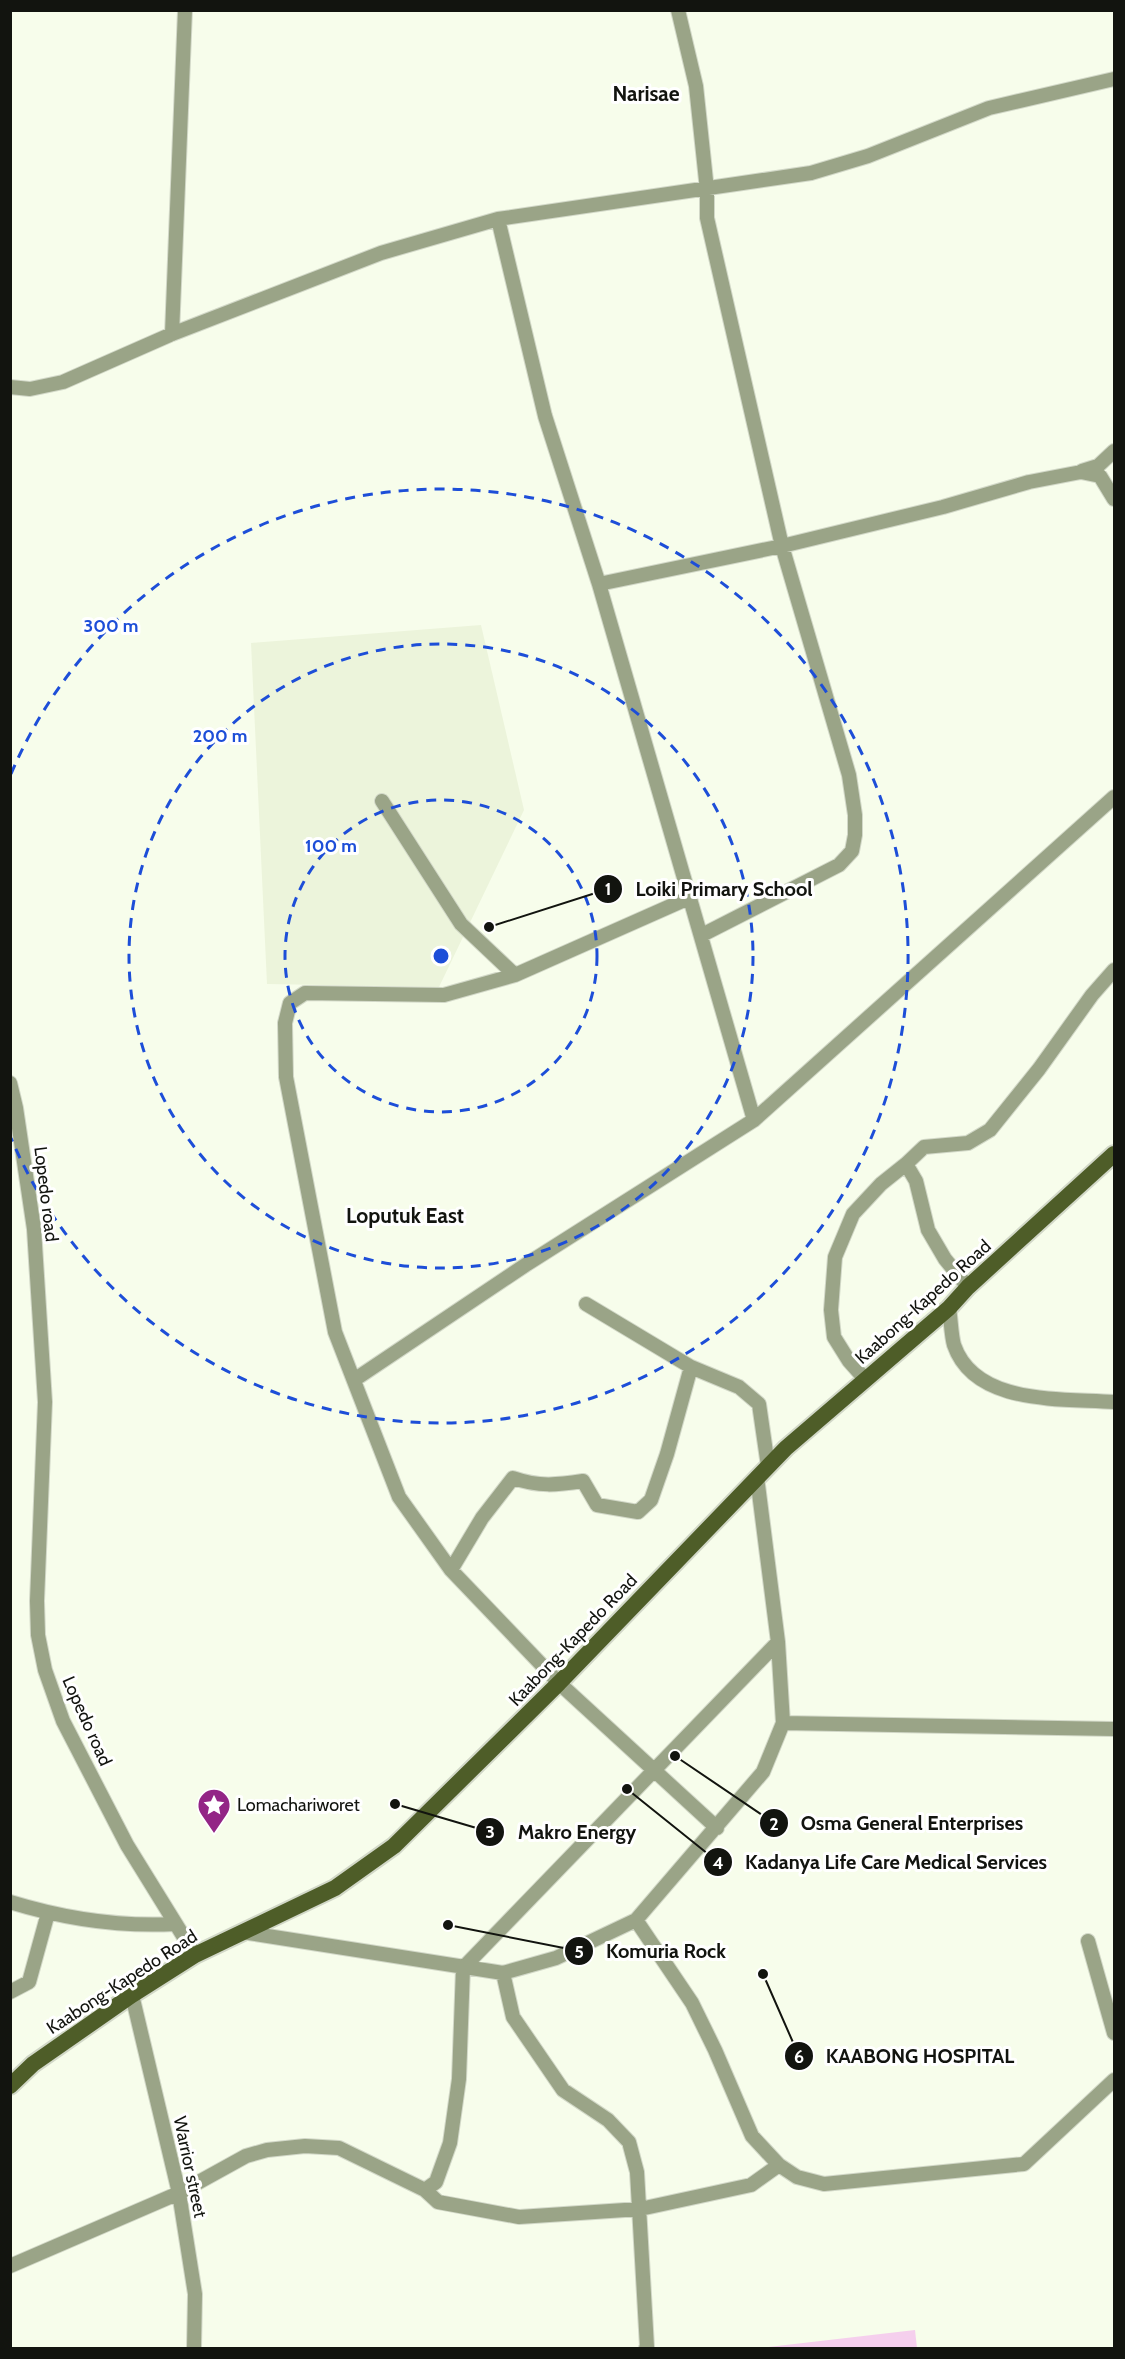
<svg xmlns="http://www.w3.org/2000/svg" width="1125" height="2359" viewBox="0 0 1125 2359" font-family="Cabin,sans-serif">
  <rect width="100%" height="100%" fill="#f7fdeb"/>
  <!-- built -->
  <path fill="#ecf4db" d="M481 625 524 810 439 987 267 984 251 643Z"/>
  <!-- green -->
  <path fill="#f5cfed" d="M915 2330 917 2348H759Z"/>
  <g fill="none" stroke-linecap="round" stroke-linejoin="round">
    <defs>
      <path id="minor" d="M678 10 696 86 707 190V218L782 546 849 775 855 815V835L852 851 839 865 702 935
        M498 219 545 416 599 584 754 1120
        M172 334 185 10
        M10 387 30 389 63 382 172 334 381 253 498 219 811 173 868 156 989 108 1114 79
        M1082 471 1098 466 1114 451
        M599 584 782 546 943 507 1029 482 1081 472 1100 476 1114 499
        M382 801 461 924 515 975
        M691 897 515 975 444 995 305 993 290 1003 285 1023 286 1077 335 1332 399 1497 451 1570 559 1683 717 1828
        M10 1083 16 1108 34 1229 45 1402 37 1601 38 1635 45 1670 63 1721 127 1845 195 1955
        M968 1287 945 1259 928 1230 916 1181 906 1164 924 1147 968 1143 990 1130 1039 1069 1092 995 1114 970
        M586 1304 691 1367 739 1387 759 1404 768 1466
        M949 1308C951 1320 951 1334 954 1345 975 1406 1063 1398 1114 1402
        M865 1379 849 1361 834 1337 831 1310 835 1257 853 1214 881 1184 906 1164
        M354 1380 527 1264 754 1120 1114 797
        M451 1570 482 1518 513 1478C539 1487 557 1485 583 1481L597 1505 638 1512 651 1500 667 1454 691 1367
        M783 1723 1114 1729
        M10 1902C62 1918 120 1927 175 1924
        M636 1920 692 2003 715 2050 752 2136 779 2165 797 2177 824 2184 1024 2164 1114 2080
        M242 1932 503 1973 556 1958 636 1920 763 1772 783 1723 778 1642 757 1477
        M1088 1941 1114 2033
        M503 1973 513 2017 563 2090 608 2120 629 2142 637 2172 647 2347 646 2348
        M10 1992 29 1982 48 1913
        M132 1995 179 2193 195 2294 194 2348
        M425 2190 438 2202 519 2217 640 2209 751 2185 779 2165
        M10 2266 179 2193 246 2156 267 2150 305 2146 339 2148 425 2190 436 2182 450 2143 459 2079 463 1968 778 1642"/>
      <path id="major" d="M10 2086 33 2064 132 1995 195 1955 335 1888 394 1846 559 1683 786 1448 949 1308 968 1287 1114 1154"/>
    </defs>
    <!-- minor casing -->
    <use href="#minor" stroke="#d2d8c8" stroke-width="16"/>
    <!-- major casing -->
    <use href="#major" stroke="#d2d8c8" stroke-width="20"/>
    <!-- minor -->
    <use href="#minor" stroke="#9aa487" stroke-width="14"/>
    <!-- major -->
    <use href="#major" stroke="#4e5d28" stroke-width="16"/>
  </g>
  <!-- distance rings -->
  <g fill="none" stroke="#1d4ed8" stroke-width="3" stroke-dasharray="10 8">
    <circle cx="441" cy="956" r="156"/>
    <circle cx="441" cy="956" r="312"/>
    <path d="M11 774A467 467 0 1 1 11 1138"/>
  </g>
  <!-- icons -->
  <defs>
    <symbol id="sight-pin" viewBox="-11 -11 22 30"><path d="M0 17L-7.5 6A9.5 9.5 0 1 1 7.5 6Z" fill="#932586" stroke="#fff"/><path d="M0-6L1.8-2.2L6-1.7L2.9 1.2L3.7 5.4L0 3.3L-3.7 5.4L-2.9 1.2L-6-1.7L-1.8-2.2Z" fill="#fff"/></symbol>
  </defs>
  <g fill-rule="evenodd">
    <use href="#sight-pin" x="195" y="1786" width="38" height="52"/>
  </g>
  <g text-anchor="middle" dominant-baseline="central" stroke-width="6" stroke-linejoin="round" paint-order="stroke">
    <!-- street labels -->
    <g font-size="18" fill="#12140f" stroke="#fff">
      <text transform="translate(46 1194) rotate(83)">Lopedo road</text>
      <text transform="translate(923 1302) rotate(-42)">Kaabong-Kapedo Road</text>
      <text transform="translate(573 1640) rotate(-46)">Kaabong-Kapedo Road</text>
      <text transform="translate(87 1721) rotate(66)">Lopedo road</text>
      <text transform="translate(122 1982) rotate(-33)">Kaabong-Kapedo Road</text>
      <text transform="translate(190 2167) rotate(78)">Warrior street</text>
    </g>
    <!-- poi labels -->
    <g font-size="18" fill="#12140f" stroke="#fff" text-anchor="start">
      <text x="237" y="1805">Lomachariworet</text>
    </g>
    <!-- quarter labels -->
    <g font-size="21" font-weight="bold" fill="#12140f" stroke="#fff">
      <text x="646" y="93">Narisae</text>
      <text x="405" y="1215">Loputuk East</text>
    </g>
  </g>
  <circle cx="441" cy="956" r="9" fill="#1d4ed8" stroke="#fff" stroke-width="3"/>
  <g font-size="18" text-anchor="middle" font-weight="bold" fill="#1d4ed8" stroke="#fff" stroke-width="6" stroke-linejoin="round" paint-order="stroke">
    <text x="111" y="632">300 m</text>
    <text x="220" y="742">200 m</text>
    <text x="331" y="852">100 m</text>
  </g>
  <!-- callouts -->
  <path fill="none" stroke="#12140f" stroke-width="2" d="M489 927L608 889M675 1756L774 1823M395 1804L490 1832M627 1789L718 1862M448 1925L579 1951M763 1974L799 2056"/>
  <g fill="#12140f" stroke="#fff" stroke-width="2">
    <circle cx="489" cy="927" r="6"/>
    <circle cx="675" cy="1756" r="6"/>
    <circle cx="395" cy="1804" r="6"/>
    <circle cx="627" cy="1789" r="6"/>
    <circle cx="448" cy="1925" r="6"/>
    <circle cx="763" cy="1974" r="6"/>
    <circle cx="608" cy="889" r="15"/>
    <circle cx="774" cy="1823" r="15"/>
    <circle cx="490" cy="1832" r="15"/>
    <circle cx="718" cy="1862" r="15"/>
    <circle cx="579" cy="1951" r="15"/>
    <circle cx="799" cy="2056" r="15"/>
  </g>
  <g font-size="18" text-anchor="middle" font-weight="bold" fill="#fff">
    <text x="608" y="895">1</text>
    <text x="774" y="1830">2</text>
    <text x="490" y="1838">3</text>
    <text x="718" y="1869">4</text>
    <text x="579" y="1958">5</text>
    <text x="799" y="2063">6</text>
  </g>
  <g font-size="20" text-anchor="middle" font-weight="bold" fill="#12140f" stroke="#fff" stroke-width="6" stroke-linejoin="round" paint-order="stroke">
    <text x="724" y="896">Loiki Primary School</text>
    <text x="912" y="1830">Osma General Enterprises</text>
    <text x="577" y="1839">Makro Energy</text>
    <text x="896" y="1869">Kadanya Life Care Medical Services</text>
    <text x="666" y="1958">Komuria Rock</text>
    <text x="920" y="2063">KAABONG HOSPITAL</text>
  </g>
  <!-- border -->
  <rect width="1125" height="2359" fill="none" stroke="#12140f" stroke-width="24"/>
</svg>
